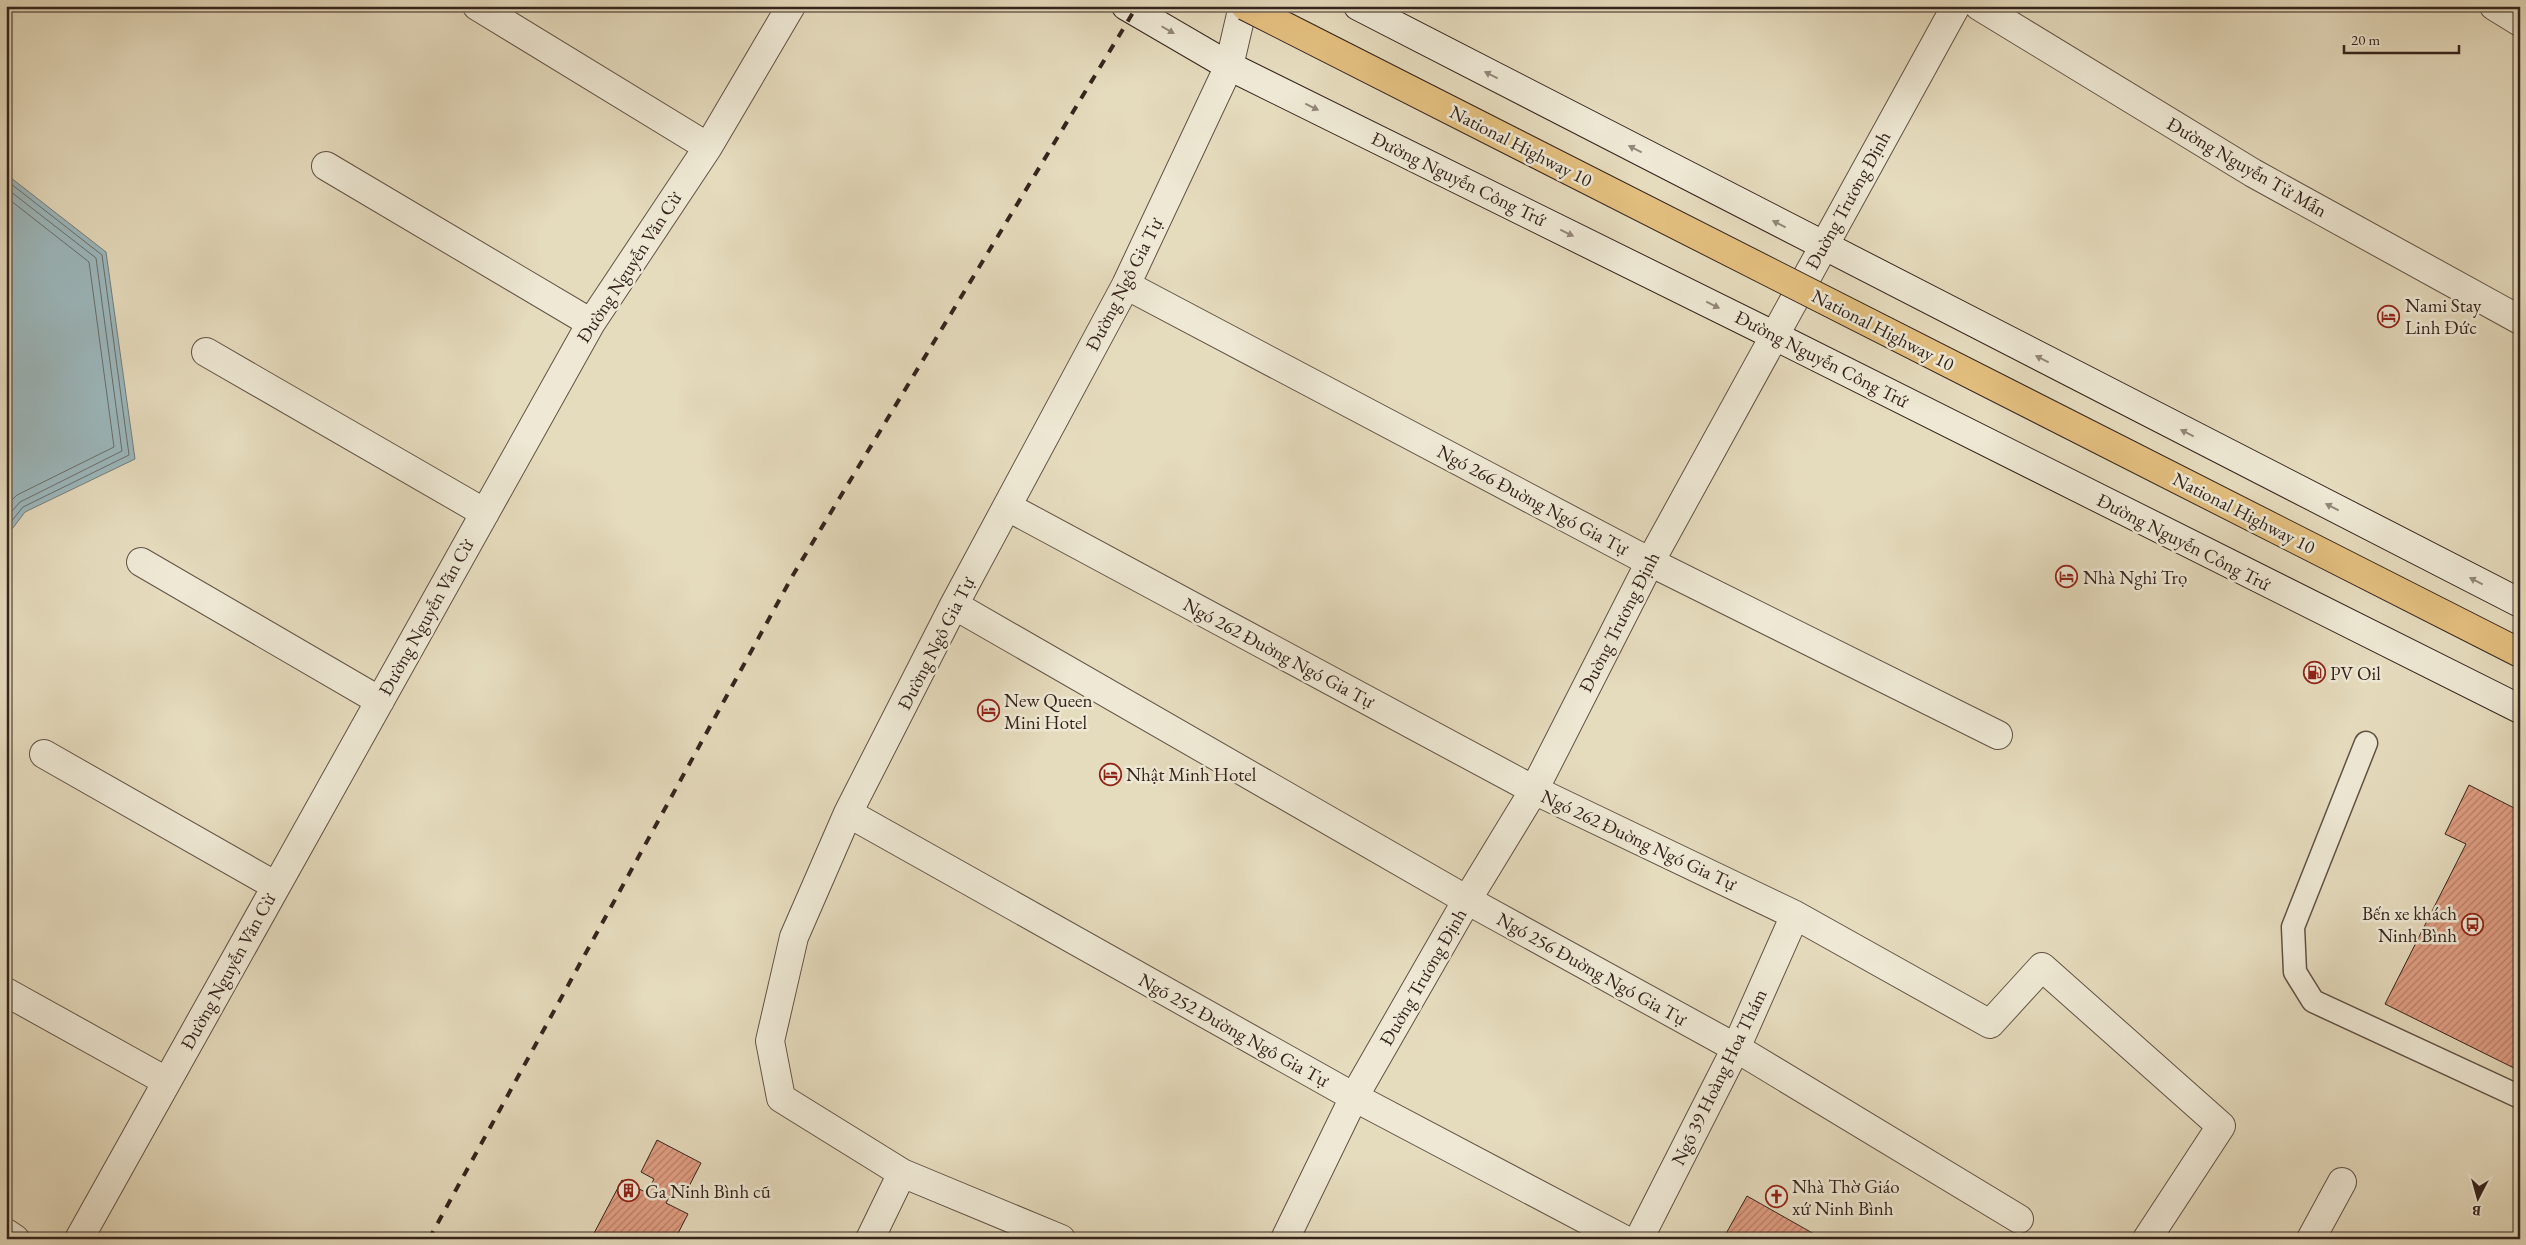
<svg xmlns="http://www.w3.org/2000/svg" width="2526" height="1245" viewBox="0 0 2526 1245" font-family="'EB Garamond',serif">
  <defs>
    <pattern id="building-hatch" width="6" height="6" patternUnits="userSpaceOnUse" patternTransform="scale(1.25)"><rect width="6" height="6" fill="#e19e83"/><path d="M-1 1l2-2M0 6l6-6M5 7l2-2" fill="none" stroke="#b7816b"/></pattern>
  </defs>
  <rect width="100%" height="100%" fill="#e5dbbd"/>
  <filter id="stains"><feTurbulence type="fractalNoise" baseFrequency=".004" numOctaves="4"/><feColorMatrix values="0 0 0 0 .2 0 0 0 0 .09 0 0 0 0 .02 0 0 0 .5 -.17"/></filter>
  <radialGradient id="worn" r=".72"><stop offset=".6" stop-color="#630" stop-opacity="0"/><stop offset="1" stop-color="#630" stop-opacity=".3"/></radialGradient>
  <!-- water -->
  <path fill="#9cb8bd" stroke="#737d7d" d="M6 174 106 252 135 459 25 512 6 537Z"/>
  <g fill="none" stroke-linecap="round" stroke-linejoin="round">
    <!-- shore -->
    <path stroke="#686e6d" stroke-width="1" d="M6 180 102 255 129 455 23 507 6 528
      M6 188 96 258 122 451 20 502 6 518
      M6 197 89 262 114 447 17 495 6 506"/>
  </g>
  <!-- building -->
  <path fill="url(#building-hatch)" stroke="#35241d" d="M2469 785 2520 811V1071L2385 1004 2466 844 2445 834Z
    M657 1140 701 1163 685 1194 674 1188 666 1203 688 1214 675 1239H591L622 1180 647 1193 654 1179 641 1172Z
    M1747 1196 1823 1239H1723Z"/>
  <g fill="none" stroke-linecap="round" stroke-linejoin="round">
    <defs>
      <path id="service" d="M2366 743 2293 927 2295 972 2313 1001 2520 1097"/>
      <path id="minor" d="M477 6 708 147
        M1979 6 2253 173 2520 320
        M2494 6 2520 22
        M326 166 591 323
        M1126 285 1650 562 1998 735
        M206 352 485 513
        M1008 507 1534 790 1795 915 1990 1024 2042 967 2221 1126 2147 1239
        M141 562 380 701
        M954 605 1467 900 1736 1048 2019 1219
        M44 754 276 886
        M848 813 1354 1097 1623 1239
        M6 992 166 1081
        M902 1173 1061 1239
        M6 1233 15 1239
        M79 1239 591 323 708 147 791 6
        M870 1239 902 1173 781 1098 770 1041 794 937 848 813 954 605 1126 285 1229 66 1243 6
        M1285 1239 1354 1097 1467 900 1534 790 1650 562 1956 6
        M1639 1239 1736 1048 1795 915
        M2311 1239 2342 1182"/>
      <path id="secondary" d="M1126 6 1229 66 1773 335 2520 709
        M1358 6 2520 603"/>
    </defs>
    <!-- service casing -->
    <use href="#service" stroke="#615245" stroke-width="25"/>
    <!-- minor casing -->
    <use href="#minor" stroke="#615245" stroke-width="30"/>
    <!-- secondary casing -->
    <use href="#secondary" stroke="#35241d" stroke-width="30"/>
    <!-- service -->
    <use href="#service" stroke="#eee8d4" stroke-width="22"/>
    <!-- minor -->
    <use href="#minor" stroke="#eee8d4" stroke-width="28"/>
    <!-- secondary -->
    <use href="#secondary" stroke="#eee8d4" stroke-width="28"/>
    <!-- rail -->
    <path stroke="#35241d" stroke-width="4" stroke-dasharray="9 9" stroke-linecap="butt" d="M429 1239 793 575 1137 6"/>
    <defs>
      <path id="trunk-bridge" d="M1245 6 2520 653"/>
    </defs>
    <!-- trunk-bridge casing -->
    <use href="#trunk-bridge" stroke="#35241d" stroke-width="30" stroke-linecap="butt"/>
    <!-- trunk-bridge -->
    <use href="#trunk-bridge" stroke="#e2be7e" stroke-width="28"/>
  </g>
  <!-- one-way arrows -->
  <defs><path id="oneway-solid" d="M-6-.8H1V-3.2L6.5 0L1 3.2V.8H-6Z" transform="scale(1.25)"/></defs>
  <g fill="#928678">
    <use href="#oneway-solid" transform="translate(1168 30) rotate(30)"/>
    <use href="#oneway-solid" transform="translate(1491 75) rotate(-153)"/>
    <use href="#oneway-solid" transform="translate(1312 107) rotate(26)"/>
    <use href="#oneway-solid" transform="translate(1635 149) rotate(-153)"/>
    <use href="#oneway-solid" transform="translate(1779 224) rotate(-153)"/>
    <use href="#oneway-solid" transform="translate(1567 233) rotate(26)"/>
    <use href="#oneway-solid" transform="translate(1713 305) rotate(26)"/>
    <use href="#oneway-solid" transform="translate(2042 359) rotate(-153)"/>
    <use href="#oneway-solid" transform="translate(2187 433) rotate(-153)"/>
    <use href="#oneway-solid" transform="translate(2332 507) rotate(-153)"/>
    <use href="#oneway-solid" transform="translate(2476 581) rotate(-153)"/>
  </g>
  <!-- icons -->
  <defs>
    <symbol id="hotel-ring" viewBox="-11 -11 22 22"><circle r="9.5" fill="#eee8d4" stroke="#8f2418" stroke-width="1.5"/><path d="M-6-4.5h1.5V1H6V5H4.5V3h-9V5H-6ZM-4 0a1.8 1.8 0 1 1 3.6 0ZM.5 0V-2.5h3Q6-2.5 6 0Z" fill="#8f2418"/></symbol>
    <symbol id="fuel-ring" viewBox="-11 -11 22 22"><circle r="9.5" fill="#eee8d4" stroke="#8f2418" stroke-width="1.5"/><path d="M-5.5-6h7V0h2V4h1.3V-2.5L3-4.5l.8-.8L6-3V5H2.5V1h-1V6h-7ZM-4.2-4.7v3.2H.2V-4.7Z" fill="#8f2418"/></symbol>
    <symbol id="bus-ring" viewBox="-11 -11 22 22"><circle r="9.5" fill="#eee8d4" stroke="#8f2418" stroke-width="1.5"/><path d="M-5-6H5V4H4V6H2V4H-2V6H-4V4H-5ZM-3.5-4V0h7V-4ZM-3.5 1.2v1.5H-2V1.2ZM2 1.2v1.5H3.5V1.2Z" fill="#8f2418"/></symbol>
    <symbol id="building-ring" viewBox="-11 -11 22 22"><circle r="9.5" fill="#eee8d4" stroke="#8f2418" stroke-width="1.5"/><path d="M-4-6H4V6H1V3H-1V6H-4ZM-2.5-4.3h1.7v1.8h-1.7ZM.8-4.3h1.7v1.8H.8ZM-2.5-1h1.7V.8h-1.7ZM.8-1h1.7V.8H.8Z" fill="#8f2418"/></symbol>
    <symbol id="church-ring" viewBox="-11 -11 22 22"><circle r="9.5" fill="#eee8d4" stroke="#8f2418" stroke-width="1.5"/><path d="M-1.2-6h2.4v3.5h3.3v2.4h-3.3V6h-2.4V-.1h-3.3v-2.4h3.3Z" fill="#8f2418"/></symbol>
  </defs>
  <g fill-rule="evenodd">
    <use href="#hotel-ring" x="2376" y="304" width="25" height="25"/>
    <use href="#hotel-ring" x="2054" y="564" width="25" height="25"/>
    <use href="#fuel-ring" x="2302" y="660" width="25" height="25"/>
    <use href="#hotel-ring" x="976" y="698" width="25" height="25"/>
    <use href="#hotel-ring" x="1098" y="762" width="25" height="25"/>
    <use href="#bus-ring" x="2460" y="912" width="25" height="25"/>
    <use href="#building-ring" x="616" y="1178" width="25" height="25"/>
    <use href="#church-ring" x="1764" y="1184" width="25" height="25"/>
  </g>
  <g text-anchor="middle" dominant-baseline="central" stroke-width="5" stroke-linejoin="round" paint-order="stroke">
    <!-- street labels -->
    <g font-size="19" fill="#35241d" stroke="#eee8d4">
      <text transform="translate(1521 146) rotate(27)">National Highway 10</text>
      <text transform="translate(2247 167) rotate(30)">Đường Nguyễn Tử Mẫn</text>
      <text transform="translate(1459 179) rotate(26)">Đường Nguyễn Công Trứ</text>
      <text transform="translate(1848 200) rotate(-61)">Đuờng Trương Định</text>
      <text transform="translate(629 267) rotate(-57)">Đường Nguyễn Văn Cừ</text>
      <text transform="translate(1124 284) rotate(-63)">Đường Ngô Gia Tự</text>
      <text transform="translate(1883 330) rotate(27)">National Highway 10</text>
      <text transform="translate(1822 359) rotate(27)">Đường Nguyễn Công Trứ</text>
      <text transform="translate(1533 500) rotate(28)">Ngó 266 Đuờng Ngó Gia Tự</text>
      <text transform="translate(2244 513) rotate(27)">National Highway 10</text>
      <text transform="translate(2184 542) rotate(27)">Đường Nguyễn Công Trứ</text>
      <text transform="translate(426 617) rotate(-61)">Đường Nguyễn Văn Cừ</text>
      <text transform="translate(1619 622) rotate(-63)">Đuờng Trương Định</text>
      <text transform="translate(936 643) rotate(-63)">Đường Ngô Gia Tự</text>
      <text transform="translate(1279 653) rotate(28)">Ngó 262 Đuờng Ngó Gia Tự</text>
      <text transform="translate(1639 840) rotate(25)">Ngó 262 Đuờng Ngó Gia Tự</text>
      <text transform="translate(1592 969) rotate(29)">Ngó 256 Đuờng Ngó Gia Tự</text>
      <text transform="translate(228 971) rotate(-61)">Đường Nguyễn Văn Cừ</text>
      <text transform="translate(1423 977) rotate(-60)">Đuờng Trương Định</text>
      <text transform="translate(1234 1030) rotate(29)">Ngõ 252 Đường Ngô Gia Tự</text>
      <text transform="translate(1719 1077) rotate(-64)">Ngõ 39 Hoàng Hoa Thám</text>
    </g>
    <!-- poi labels -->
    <g font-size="19" fill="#35241d" stroke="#eee8d4" text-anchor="start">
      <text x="2405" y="305">Nami Stay<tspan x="2405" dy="22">Linh Đức</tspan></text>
      <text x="2083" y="577">Nhà Nghỉ Trọ</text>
      <text x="2330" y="673">PV Oil</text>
      <text x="1004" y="700">New Queen<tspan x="1004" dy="22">Mini Hotel</tspan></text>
      <text x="1126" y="774">Nhật Minh Hotel</text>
      <text x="2457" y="913" text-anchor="end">Bến xe khách<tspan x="2457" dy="22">Ninh Bình</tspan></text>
      <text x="1792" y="1186">Nhà Thờ Giáo<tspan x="1792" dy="22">xứ Ninh Bình</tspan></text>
      <text x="645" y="1191">Ga Ninh Bình cũ</text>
    </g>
  </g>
  <!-- margin -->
  <rect width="2526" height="1245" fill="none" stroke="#e5dbbd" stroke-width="25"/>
  <rect x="8" y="8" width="2511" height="1230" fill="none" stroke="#35241d" stroke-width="2.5"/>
  <rect x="12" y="12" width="2501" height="1220" fill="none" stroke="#35241d"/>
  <!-- north arrow -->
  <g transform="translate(2478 1198) rotate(186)" stroke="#eee8d4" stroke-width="4" paint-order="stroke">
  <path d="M0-4L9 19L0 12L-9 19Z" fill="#35241d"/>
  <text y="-8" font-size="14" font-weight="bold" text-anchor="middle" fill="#35241d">B</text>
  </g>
  <!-- scale -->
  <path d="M2344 45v8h115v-8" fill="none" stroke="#35241d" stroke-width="2.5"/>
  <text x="2351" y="45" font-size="15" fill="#35241d" stroke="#eee8d4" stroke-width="4" paint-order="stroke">20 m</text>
  <rect width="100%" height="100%" filter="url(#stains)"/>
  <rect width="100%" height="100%" fill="url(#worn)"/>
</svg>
